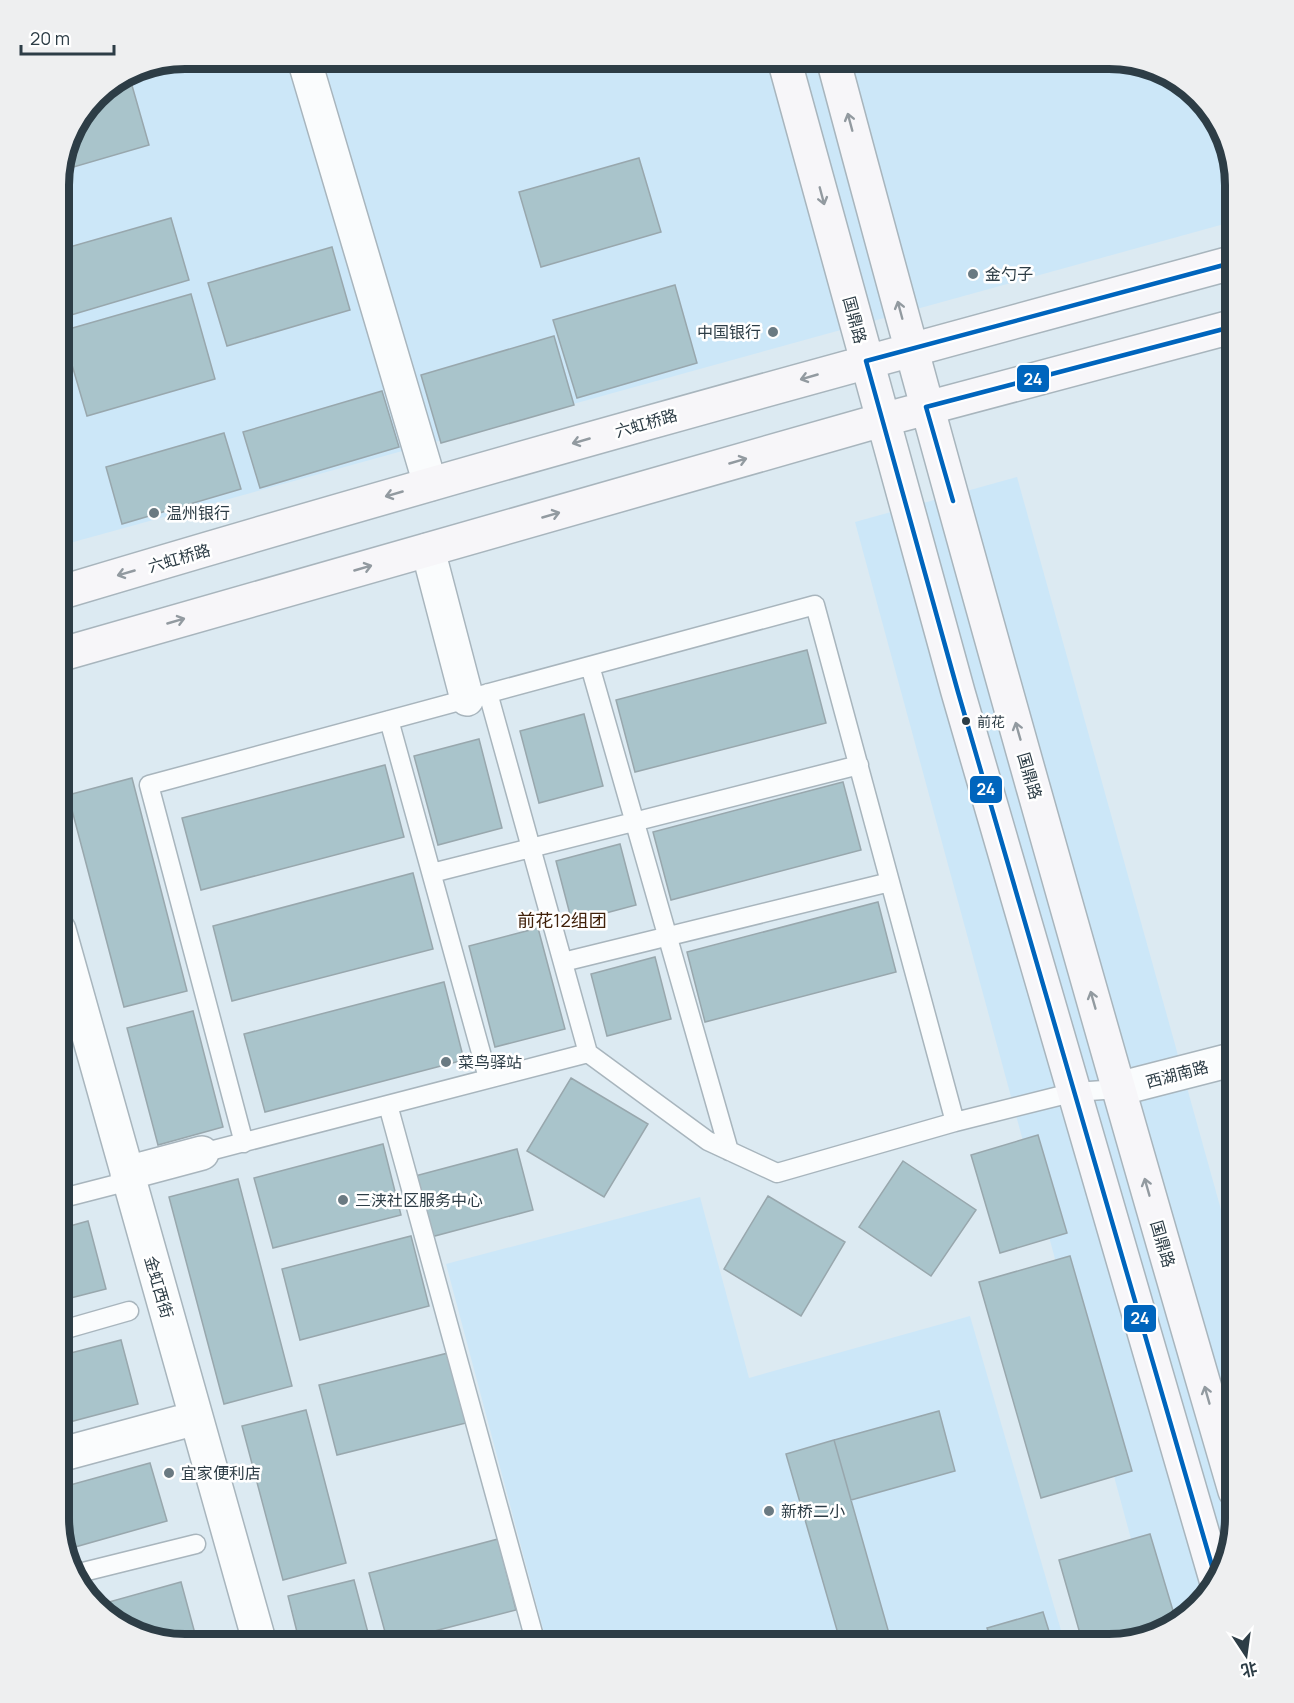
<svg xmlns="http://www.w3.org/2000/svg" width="1294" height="1703" viewBox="0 0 1294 1703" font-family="Manrope,'Noto Sans SC',sans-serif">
  <rect width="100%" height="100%" fill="#dceaf2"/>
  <!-- built -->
  <path fill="#cce7f8" d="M185 59H1117L1173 76 1214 115 1235 185V221L59 546V176L72 129 101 90 137 68Z
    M1017 477 1235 1260V1519L1219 1581 1179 1623 1156 1631 855 522Z
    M700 1197 749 1378 970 1316 1065 1644H547L446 1264Z"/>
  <!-- building -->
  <path fill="#a9c4cb" stroke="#98a7ad" stroke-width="1.5" d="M129 75 149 145 60 171 72 129 101 90Z
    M639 158 661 232 541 267 519 192Z
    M171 218 189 280 61 318 59 250Z
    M332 247 350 310 227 346 208 283Z
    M675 285 697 363 577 398 553 320Z
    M191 294 215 379 87 416 62 331Z
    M554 336 574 405 441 443 421 375Z
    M382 391 399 447 260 488 243 432Z
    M224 433 241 489 122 524 106 467Z
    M807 650 826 723 635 772 616 700Z
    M584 714 603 786 539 803 520 731Z
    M479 739 502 828 438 845 414 756Z
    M385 765 404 837 201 890 182 818Z
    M132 778 187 991 124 1007 68 795Z
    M843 782 861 850 671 900 653 832Z
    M620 844 636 905 572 922 556 861Z
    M413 873 433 949 232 1001 213 926Z
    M878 902 896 972 705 1022 687 952Z
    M538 928 565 1029 495 1047 469 946Z
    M655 957 671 1019 607 1036 591 974Z
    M444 982 464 1060 265 1112 244 1034Z
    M193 1011 223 1127 158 1145 127 1028Z
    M571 1078 648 1124 604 1197 527 1151Z
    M59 1127 71 1175 59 1179Z
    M1038 1135 1067 1233 1000 1253 971 1155Z
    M383 1144 401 1215 273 1248 254 1178Z
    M517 1149 533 1210 431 1237 415 1176Z
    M903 1161 976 1210 931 1276 859 1227Z
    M238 1179 292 1386 224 1404 169 1197Z
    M768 1196 845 1242 801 1316 724 1269Z
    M88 1221 106 1289 59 1301V1229Z
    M411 1236 429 1306 300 1340 282 1269Z
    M1070 1256 1132 1471 1041 1498 979 1282Z
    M121 1340 138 1404 62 1424 59 1411V1356Z
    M448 1353 466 1423 337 1455 319 1385Z
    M306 1410 346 1563 283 1580 242 1426Z
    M939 1411 955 1471 851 1500 834 1440Z
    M834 1440 851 1500 892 1644H841L786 1454Z
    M150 1463 167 1521 68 1549 59 1518V1488Z
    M1150 1534 1177 1624 1110 1644H1083L1059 1560Z
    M498 1539 516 1610 388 1643 369 1573Z
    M354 1580 371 1644H300L288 1596Z
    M181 1582 197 1641 184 1644 122 1628 98 1605Z
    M1043 1612 1053 1644H992L987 1628Z"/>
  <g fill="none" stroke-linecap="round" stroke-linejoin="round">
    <defs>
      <path id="lane" d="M590 666 729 1151
        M488 693 588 1053
        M389 720 488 1078
        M432 873 859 765
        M563 962 890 882
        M388 1105 536 1644
        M244 1143 149 785 815 605 955 1122
        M202 1153 588 1053 708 1141 777 1173 955 1122 1075 1092 1118 1089
        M59 1199 129 1181
        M59 1331 129 1311
        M75 1574 196 1544"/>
      <path id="street" d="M304 59 430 484
        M428 550 467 699
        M59 930 260 1644
        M1118 1089 1235 1059
        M127 1173 202 1153
        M59 1455 196 1418"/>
      <path id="secondary" d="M784 59 958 692 1217 1583
        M833 59C961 538 1096 1015 1235 1491
        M59 593C449 476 842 368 1235 262
        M59 655 882 420 1235 326"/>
    </defs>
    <!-- lane casing -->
    <use href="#lane" stroke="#a8b5bd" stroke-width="21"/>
    <!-- street casing -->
    <use href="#street" stroke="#a8b5bd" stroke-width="36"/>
    <!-- secondary casing -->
    <use href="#secondary" stroke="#a8b5bd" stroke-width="36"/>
    <!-- lane -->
    <use href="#lane" stroke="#fafcfd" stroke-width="18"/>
    <!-- street -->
    <use href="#street" stroke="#fafcfd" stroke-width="33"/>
    <!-- secondary -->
    <use href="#secondary" stroke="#f7f6f9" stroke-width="33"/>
    <defs>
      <path id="bus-1" d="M953 501 926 407 1235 326
        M1217 1583 958 692 866 361 1235 262"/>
    </defs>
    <!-- bus-1 casing -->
    <use href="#bus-1" stroke="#fff" stroke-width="9"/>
    <!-- bus-1 -->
    <use href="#bus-1" stroke="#0065bd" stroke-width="4.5"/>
  </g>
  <!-- one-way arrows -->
  <defs><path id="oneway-shaft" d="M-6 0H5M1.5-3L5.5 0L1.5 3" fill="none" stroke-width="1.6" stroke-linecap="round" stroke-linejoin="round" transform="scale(1.5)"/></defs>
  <g stroke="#929aa0">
    <use href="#oneway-shaft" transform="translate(850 122) rotate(-105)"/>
    <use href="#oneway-shaft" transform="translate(822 196) rotate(75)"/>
    <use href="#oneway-shaft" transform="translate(900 310) rotate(-105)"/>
    <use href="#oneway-shaft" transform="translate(809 377) rotate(164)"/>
    <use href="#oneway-shaft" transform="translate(581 441) rotate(164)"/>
    <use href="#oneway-shaft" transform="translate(738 461) rotate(-16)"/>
    <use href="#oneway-shaft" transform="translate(394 494) rotate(164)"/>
    <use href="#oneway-shaft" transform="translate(551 515) rotate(-16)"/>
    <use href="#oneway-shaft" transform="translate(363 568) rotate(-16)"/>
    <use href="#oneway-shaft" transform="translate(126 573) rotate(164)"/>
    <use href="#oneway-shaft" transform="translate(176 621) rotate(-16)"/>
    <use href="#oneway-shaft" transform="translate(1018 731) rotate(-106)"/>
    <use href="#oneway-shaft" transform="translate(1093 1000) rotate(-106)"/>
    <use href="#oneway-shaft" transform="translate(1147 1187) rotate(-106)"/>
    <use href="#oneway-shaft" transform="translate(1207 1395) rotate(-106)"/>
  </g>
  <!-- markers -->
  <g fill="#6a7a82" stroke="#fff" stroke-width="2">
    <circle cx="973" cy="274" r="6"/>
    <circle cx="773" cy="332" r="6"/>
    <circle cx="154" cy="513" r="6"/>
    <circle cx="446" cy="1062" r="6"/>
    <circle cx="343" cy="1200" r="6"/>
    <circle cx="169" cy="1473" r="6"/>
    <circle cx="769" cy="1511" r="6"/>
  </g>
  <circle fill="#2d3d46" stroke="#fff" stroke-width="2" cx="966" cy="721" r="5"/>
  <g text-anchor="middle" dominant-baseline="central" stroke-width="5" stroke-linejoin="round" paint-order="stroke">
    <!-- bus labels -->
    <g font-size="14" fill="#2d3d46" stroke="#fff" text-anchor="start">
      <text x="977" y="721">前花</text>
    </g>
    <!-- poi labels -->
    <g font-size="16" fill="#2d3d46" stroke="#fff" text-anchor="start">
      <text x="985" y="274">金勺子</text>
      <text x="761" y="332" text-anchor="end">中国银行</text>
      <text x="166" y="513">温州银行</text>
      <text x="458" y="1062">菜鸟驿站</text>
      <text x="355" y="1200">三浃社区服务中心</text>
      <text x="181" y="1473">宜家便利店</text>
      <text x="781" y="1511">新桥二小</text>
    </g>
    <!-- street labels -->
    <g font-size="16" fill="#2d3d46" stroke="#fff">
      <text transform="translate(855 320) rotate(75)">国鼎路</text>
      <text transform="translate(646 423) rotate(-16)">六虹桥路</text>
      <text transform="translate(179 558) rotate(-16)">六虹桥路</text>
      <text transform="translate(1030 776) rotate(74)">国鼎路</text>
      <text transform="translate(1177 1074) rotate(-15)">西湖南路</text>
      <text transform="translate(1163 1244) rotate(74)">国鼎路</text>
      <text transform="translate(159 1287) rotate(74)">金虹西街</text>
    </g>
    <!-- neighbourhood labels -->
    <g font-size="18" fill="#41210a" stroke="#fff">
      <text x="562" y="920">前花12组团</text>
    </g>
  </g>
  <!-- crop -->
  <path d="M0 0H1294V1703H0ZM185 69H1109A116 116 0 0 1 1225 185V1518A116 116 0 0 1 1109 1634H185A116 116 0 0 1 69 1518V185A116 116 0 0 1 185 69Z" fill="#eeeff0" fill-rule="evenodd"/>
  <path fill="none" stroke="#2d3d46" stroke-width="8" d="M185 69H1109A116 116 0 0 1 1225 185V1518A116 116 0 0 1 1109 1634H185A116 116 0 0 1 69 1518V185A116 116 0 0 1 185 69Z"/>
  <g stroke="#fff" stroke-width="2">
    <rect x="1016" y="364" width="34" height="29" rx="6" fill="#0065bd"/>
    <rect x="969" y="775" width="34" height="29" rx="6" fill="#0065bd"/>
    <rect x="1123" y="1304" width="34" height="29" rx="6" fill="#0065bd"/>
  </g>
  <g font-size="16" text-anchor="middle" font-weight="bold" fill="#fff">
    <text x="1033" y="385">24</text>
    <text x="986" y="795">24</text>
    <text x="1140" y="1324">24</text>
  </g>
  <!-- north arrow -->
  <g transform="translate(1246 1655) rotate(167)" stroke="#ffffff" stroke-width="4.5" paint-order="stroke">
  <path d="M0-4.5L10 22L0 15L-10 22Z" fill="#2d3d46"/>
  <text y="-9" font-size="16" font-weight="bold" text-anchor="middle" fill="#2d3d46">北</text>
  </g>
  <!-- scale -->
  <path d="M21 45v9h93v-9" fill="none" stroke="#2d3d46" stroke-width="3"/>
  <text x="30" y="45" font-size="18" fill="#2d3d46" stroke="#ffffff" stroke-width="4.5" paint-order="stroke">20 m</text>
</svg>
